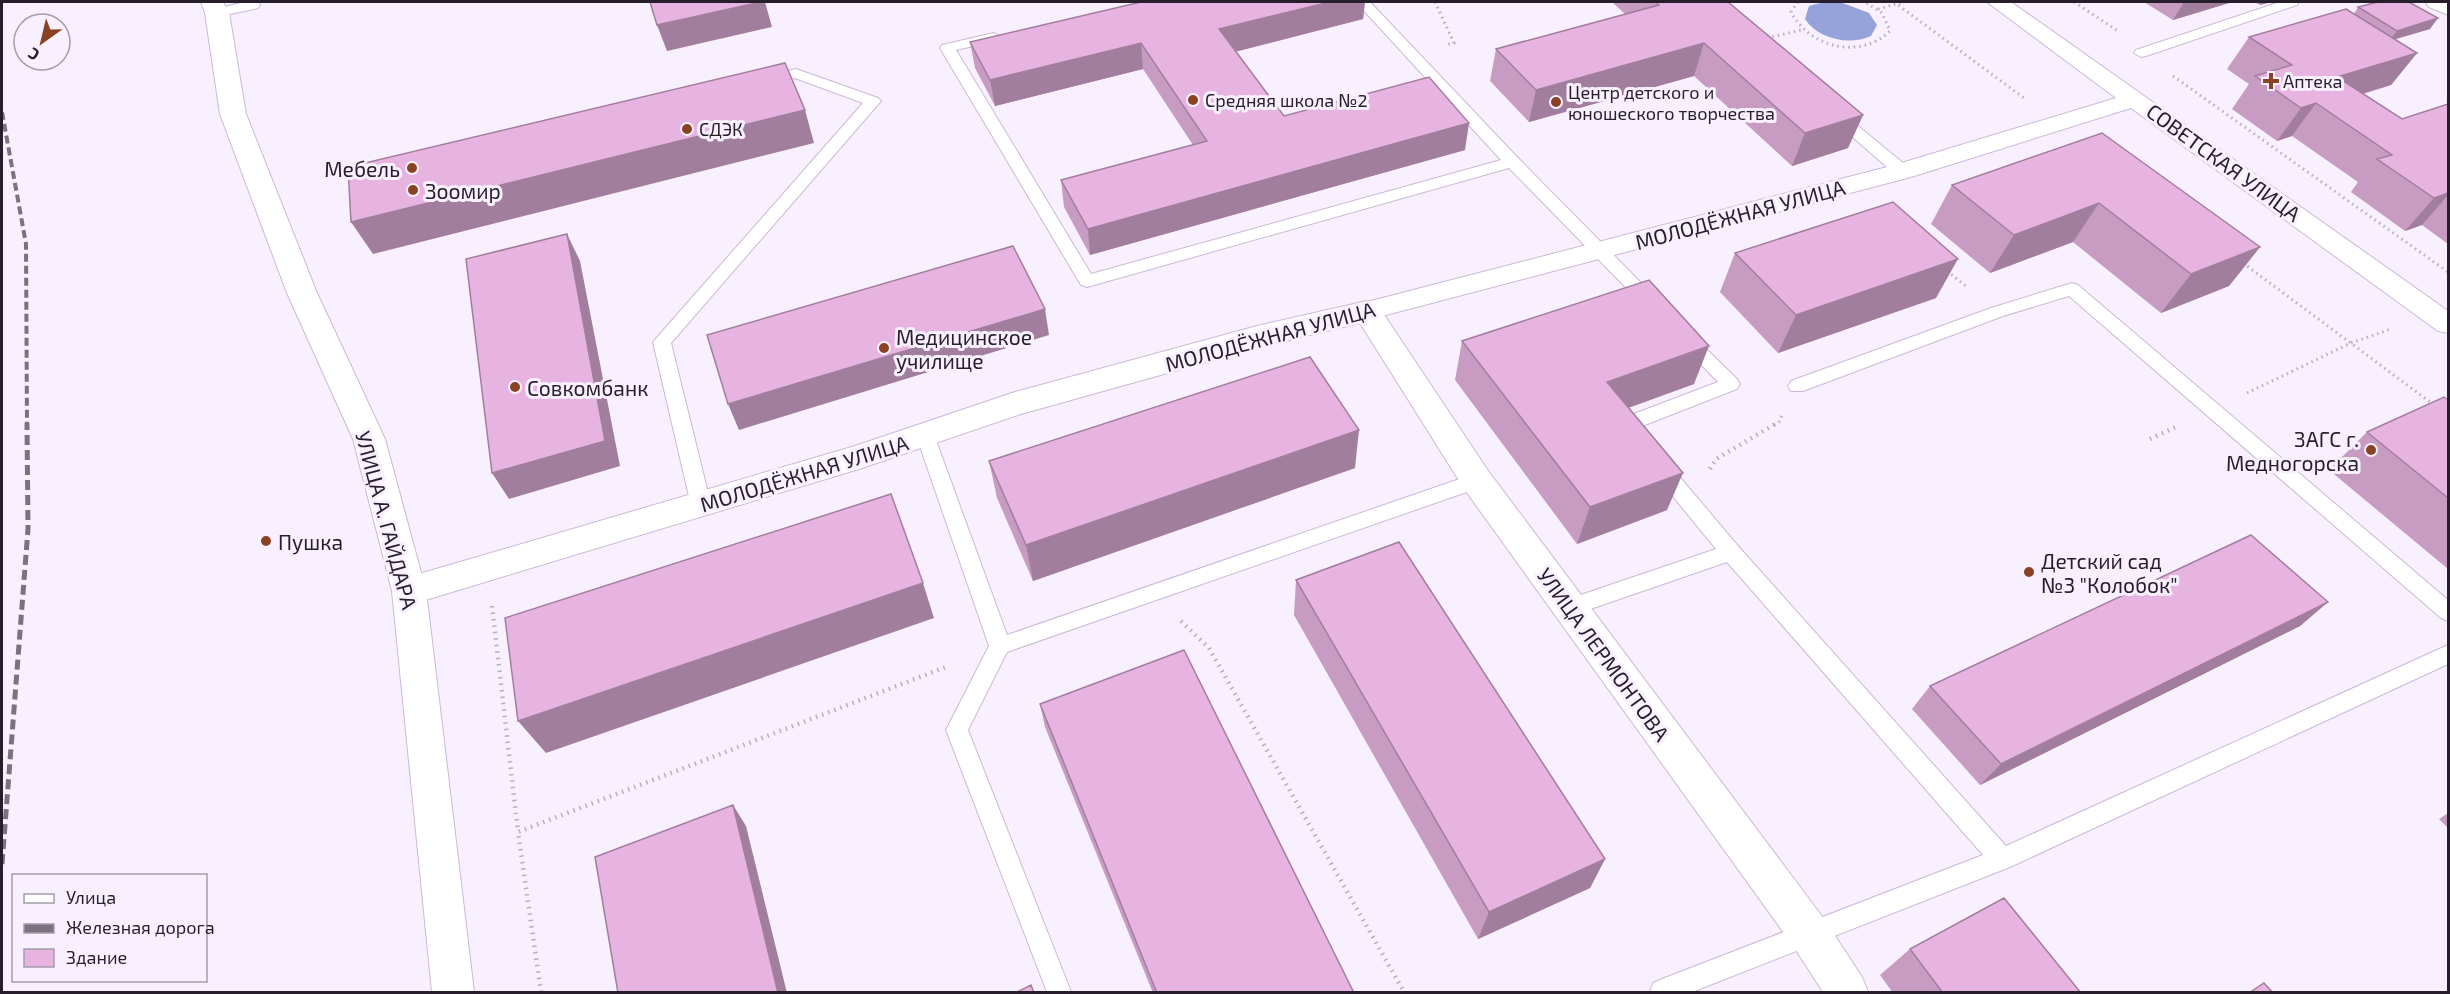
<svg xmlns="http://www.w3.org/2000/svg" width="2450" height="994" viewBox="0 0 2450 994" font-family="'Exo 2',sans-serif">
  <rect width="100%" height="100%" fill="#f8f0fe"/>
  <!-- water -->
  <path fill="#96a2da" d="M1840 2 1869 13 1877 25 1871 36C1849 46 1818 39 1805 19L1809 6 1824 2Z"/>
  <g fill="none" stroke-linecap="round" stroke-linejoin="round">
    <defs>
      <path id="service" d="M245 2H259L260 5 258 8 217 17 210 13 212 10Z
        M1356 2H1370L1518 158 1657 299 1660 303 1657 307H1645L1509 168 1087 287 1081 285 940 48 942 45 994 33 1001 37 999 40 956 50 1091 274 1501 160Z
        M2280 2H2299L2297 5 2146 56 2141 57 2134 53 2136 50Z
        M796 69 878 98 881 101 671 343 711 505 708 510 701 513 694 510 691 505 653 342 863 103 795 78 766 84 759 80 761 77Z
        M1837 111 1842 113 1908 167 1910 171 1908 175H1896L1832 119 1829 116Z
        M2072 283 2078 285 2448 600V621L2441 618 2069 296 2003 316 1803 391H1791L1788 386 1791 381 1991 308Z
        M1686 333 1692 335 1737 379 1740 384 1737 389 1637 428 1640 433 1638 438H1624L1616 425 1618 420 1718 382 1680 343 1677 339 1680 335Z
        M925 428 932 430 934 435 1007 635 1477 473 1484 476 1487 481 1484 486 1007 652 968 730 1071 992H1047L946 730 989 646 916 435 918 430Z
        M1660 460 1667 462 1738 546 2006 846 2448 645V664L2010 867 1692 992H1650L1653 983 1662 979 1983 855 1727 562 1570 616 1563 613 1560 607 1563 601 1716 549 1653 472 1650 467 1653 462Z"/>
      <path id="pedestrian" d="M1987 2H2011L2448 311V333L2438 331 2131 108 1911 177 1367 320 1358 318 1354 311 1358 304 1367 302 1895 165 2116 98Z"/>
      <path id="minor" d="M2425 2H2448V15L2429 7Z
        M1367 301 1377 304 1489 472 1824 919 1862 977 1868 992H1823L1794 947 1465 490 1360 323 1257 348 1021 414 859 469 409 605 397 601 392 591 397 581 409 577 855 446 1015 392 1257 326Z"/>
      <path id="tertiary" d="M201 2H223L229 13 246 114 317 293 385 439 426 591 474 992H432L392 591 353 439 287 293 220 114 205 13Z"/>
    </defs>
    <!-- service casing -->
    <use href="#service" stroke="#cbb8d8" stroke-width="2"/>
    <!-- pedestrian casing -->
    <use href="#pedestrian" stroke="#cbb8d8" stroke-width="2"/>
    <!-- minor casing -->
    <use href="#minor" stroke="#cbb8d8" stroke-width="2"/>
    <!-- tertiary casing -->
    <use href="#tertiary" stroke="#cbb8d8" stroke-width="2"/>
    <!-- path-far1 -->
    <path stroke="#b6afbc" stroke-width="3" stroke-dasharray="1.5 4" stroke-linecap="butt" d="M1435 2 1454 43 1446 45
      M1798 2 1791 12C1810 48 1860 60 1890 31L1882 13 1865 2
      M1894 2 2024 98
      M2074 2 2118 31
      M1878 9 1903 2
      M1767 38 1801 30
      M2173 76 2448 272
      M2243 263 2434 405
      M1947 271 1967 287
      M2247 393 2351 343 2391 329
      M1774 425 1779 422 1783 413"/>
    <!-- path -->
    <path stroke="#b6afbc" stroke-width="4.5" stroke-dasharray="1.5 5" stroke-linecap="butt" d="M2150 439 2178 426
      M1710 469 1716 459 1777 423
      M492 606 518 832
      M1181 621 1209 648 1404 992
      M541 992 518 832 946 667"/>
    <!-- service -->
    <use href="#service" fill="#fff" fill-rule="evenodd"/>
    <!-- pedestrian -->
    <use href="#pedestrian" fill="#fff" fill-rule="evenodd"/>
    <!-- minor -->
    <use href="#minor" fill="#fff" fill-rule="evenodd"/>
    <!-- tertiary -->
    <use href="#tertiary" fill="#fff" fill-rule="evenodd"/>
    <!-- rail-far1 -->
    <path stroke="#7a727f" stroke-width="4" stroke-dasharray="8 4" stroke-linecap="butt" d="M2 112 26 244 27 425"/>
    <!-- rail -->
    <path stroke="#7a727f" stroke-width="5" stroke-dasharray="10 5" stroke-linecap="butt" d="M2 864 28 529 27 423"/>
  </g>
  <!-- wall -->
  <path fill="#c79bc2" d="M1141 2H1365L1363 19 1236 51 1284 116 1465 150 1090 255 1064 207 1061 180 1193 145 1143 69 995 106 975 68 970 42Z
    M1612 2H1728L1863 115 1848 148 1792 166 1694 76 1529 122 1490 81 1496 49 1625 14Z
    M2144 2H2229V3L2173 20Z
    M2254 2H2271L2260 5Z
    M2358 7 2430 29 2395 39 2417 53 2391 85 2363 94 2402 119 2448 104V244L2422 225 2405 231 2351 192 2358 182 2292 136 2277 141 2232 109 2249 84 2227 69 2249 37 2354 14Z
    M2102 133 2260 247 2229 286 2161 313 2073 242 1990 273 1931 224 1952 185Z
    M1735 253 1936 298 1778 353 1720 292Z
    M1462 341 1694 384 1628 408 1667 510 1577 544 1455 380Z
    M2448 400V569L2329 470 2367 432Z
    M989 461 1355 468 1033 581 997 498Z
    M1296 580 1605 859 1590 888 1478 939 1294 615Z
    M2328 602 2300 626 1980 785 1912 709 1930 686Z
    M1040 704 1354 993H1153L1045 727Z
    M2448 813V828L2439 819Z
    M1910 949 2081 993H1893L1880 975Z"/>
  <!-- shaded-wall -->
  <path fill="#a27e9e" d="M761 2H765L772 27 667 51 657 25Z
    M1330 2H1365L1363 19 1219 56V29Z
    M2184 2H2229V3L2173 20Z
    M2262 2H2271L2260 5Z
    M2438 18 2430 29 2389 41 2397 31Z
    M1141 43 1143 69 995 106 990 80Z
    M1704 43 1694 76 1529 122 1536 90Z
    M2417 53 2391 85 2321 106 2337 77Z
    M2316 103 2292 136 2277 141 2301 108Z
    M805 110 814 143 373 254 351 222Z
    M1863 115 1848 148 1792 166 1805 133Z
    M1469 123 1465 150 1090 255 1088 229Z
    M2448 193V195L2422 225 2405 231 2434 198Z
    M2099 203 2073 242 1990 273 2014 235Z
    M567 234 580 261 620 466 509 499 492 473Z
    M2260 247 2229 286 2161 313 2191 274Z
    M1958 259 1936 298 1778 353 1796 315Z
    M1045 309 1049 335 739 430 728 404Z
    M1709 346 1694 384 1595 420 1607 382Z
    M1359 430 1355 468 1033 581 1026 545Z
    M1683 473 1667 510 1577 544 1590 507Z
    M923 583 934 618 546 753 518 721Z
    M2328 602 2300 626 1980 785 2001 764Z
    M733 805 746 826 787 993H778Z
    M1605 859 1590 888 1478 939 1489 912Z"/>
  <!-- building -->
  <path fill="#e7b4e1" stroke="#a27e9e" stroke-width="1.5" d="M650 2H761L657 25Z
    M1141 2H1330L1219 29 1284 116 1429 77 1469 123 1088 229 1061 180 1207 141 1141 43 990 80 970 42Z
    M1656 2H1728L1863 115 1805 133 1704 43 1536 90 1496 49 1659 5Z
    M2378 2H2409L2438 18 2397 31 2358 7Z
    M2346 9 2417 53 2337 77 2402 119 2448 104V193L2434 198 2377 159 2392 155 2316 103 2301 108 2255 76 2292 65 2249 37Z
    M785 63 805 110 351 222 348 167Z
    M2102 133 2260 247 2191 274 2099 203 2014 235 1952 185Z
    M1893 202 1958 259 1796 315 1735 253Z
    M567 234 605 441 492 473 466 259Z
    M1013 246 1045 309 728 404 707 335Z
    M1649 280 1709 346 1607 382 1683 473 1590 507 1462 341Z
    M1310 357 1359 430 1026 545 989 461Z
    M2444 397 2448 400V498L2367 432Z
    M891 494 923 583 518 721 505 618Z
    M2251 535 2328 602 2001 764 1930 686Z
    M1399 542 1605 859 1489 912 1296 580Z
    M1184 650 1354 993H1157L1040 704Z
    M733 805 778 993H618L595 857Z
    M2004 898 2081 993H1943L1910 949Z
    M2264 983 2273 993H2249Z
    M1031 985 1034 993H1015Z"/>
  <!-- markers -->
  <g fill="#8a4322" stroke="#f8f0fe" stroke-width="2">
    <path d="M2268 72h6v6h6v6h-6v6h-6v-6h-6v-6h6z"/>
    <circle cx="1193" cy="100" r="6"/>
    <circle cx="1556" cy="102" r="6"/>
    <circle cx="687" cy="129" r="6"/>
    <circle cx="412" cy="168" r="6"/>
    <circle cx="413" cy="190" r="6"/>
    <circle cx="884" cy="348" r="6"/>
    <circle cx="515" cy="387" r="6"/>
    <circle cx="2371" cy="450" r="6"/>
    <circle cx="266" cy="541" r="6"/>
    <circle cx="2029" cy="572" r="6"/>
  </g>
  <g text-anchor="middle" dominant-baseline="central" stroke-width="6" stroke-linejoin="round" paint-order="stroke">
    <!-- far-poi labels -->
    <g font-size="18" fill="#261f2b" stroke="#f8f0fe" text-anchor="start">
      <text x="2283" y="81">Аптека</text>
      <text x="1568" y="92">Центр детского и<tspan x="1568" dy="21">юношеского творчества</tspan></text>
      <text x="1205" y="100">Средняя школа №2</text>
      <text x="699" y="129">СДЭК</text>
    </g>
    <!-- street labels -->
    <g font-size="21" fill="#261f2b" stroke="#f8f0fe">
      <text transform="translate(2224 162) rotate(36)">СОВЕТСКАЯ УЛИЦА</text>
      <text transform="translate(1740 214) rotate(-15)">МОЛОДЁЖНАЯ УЛИЦА</text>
      <text transform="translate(1270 336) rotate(-15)">МОЛОДЁЖНАЯ УЛИЦА</text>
      <text transform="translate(804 473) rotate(-17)">МОЛОДЁЖНАЯ УЛИЦА</text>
      <text transform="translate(387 520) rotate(75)">УЛИЦА А. ГАЙДАРА</text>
      <text transform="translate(1604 654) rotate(54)">УЛИЦА ЛЕРМОНТОВА</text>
    </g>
    <!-- poi labels -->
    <g font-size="21" fill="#261f2b" stroke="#f8f0fe" text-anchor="start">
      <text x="400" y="168" text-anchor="end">Мебель</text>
      <text x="425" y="190">Зоомир</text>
      <text x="896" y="336">Медицинское<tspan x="896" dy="24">училище</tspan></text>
      <text x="527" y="387">Совкомбанк</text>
      <text x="2359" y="438" text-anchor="end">ЗАГС г.<tspan x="2359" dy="24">Медногорска</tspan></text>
      <text x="278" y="541">Пушка</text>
      <text x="2041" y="560">Детский сад<tspan x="2041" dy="24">№3 "Колобок"</tspan></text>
    </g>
  </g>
  <!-- border -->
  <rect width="2450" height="994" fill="none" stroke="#261f2b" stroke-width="6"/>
  <!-- legend -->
  <rect x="12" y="874" width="195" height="108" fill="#f8f0fe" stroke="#a49caa" stroke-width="1.5"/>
  <rect x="24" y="894" width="30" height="9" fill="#ffffff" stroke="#a49caa" stroke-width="1.5"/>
  <text x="66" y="904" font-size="18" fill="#261f2b">Улица</text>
  <rect x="24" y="924" width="30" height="9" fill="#7a727f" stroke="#a49caa" stroke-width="1.5"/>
  <text x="66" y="934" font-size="18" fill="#261f2b">Железная дорога</text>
  <rect x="24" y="949" width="30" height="18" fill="#e7b4e1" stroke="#a49caa" stroke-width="1.5"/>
  <text x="66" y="964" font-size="18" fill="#261f2b">Здание</text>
  <!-- north arrow -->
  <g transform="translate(42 42) rotate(214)"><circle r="28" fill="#f8f0fe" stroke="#a49caa" stroke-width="1.5"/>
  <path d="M0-4.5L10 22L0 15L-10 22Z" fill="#8a4322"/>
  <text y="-9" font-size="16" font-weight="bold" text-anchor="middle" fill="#261f2b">С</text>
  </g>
</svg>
